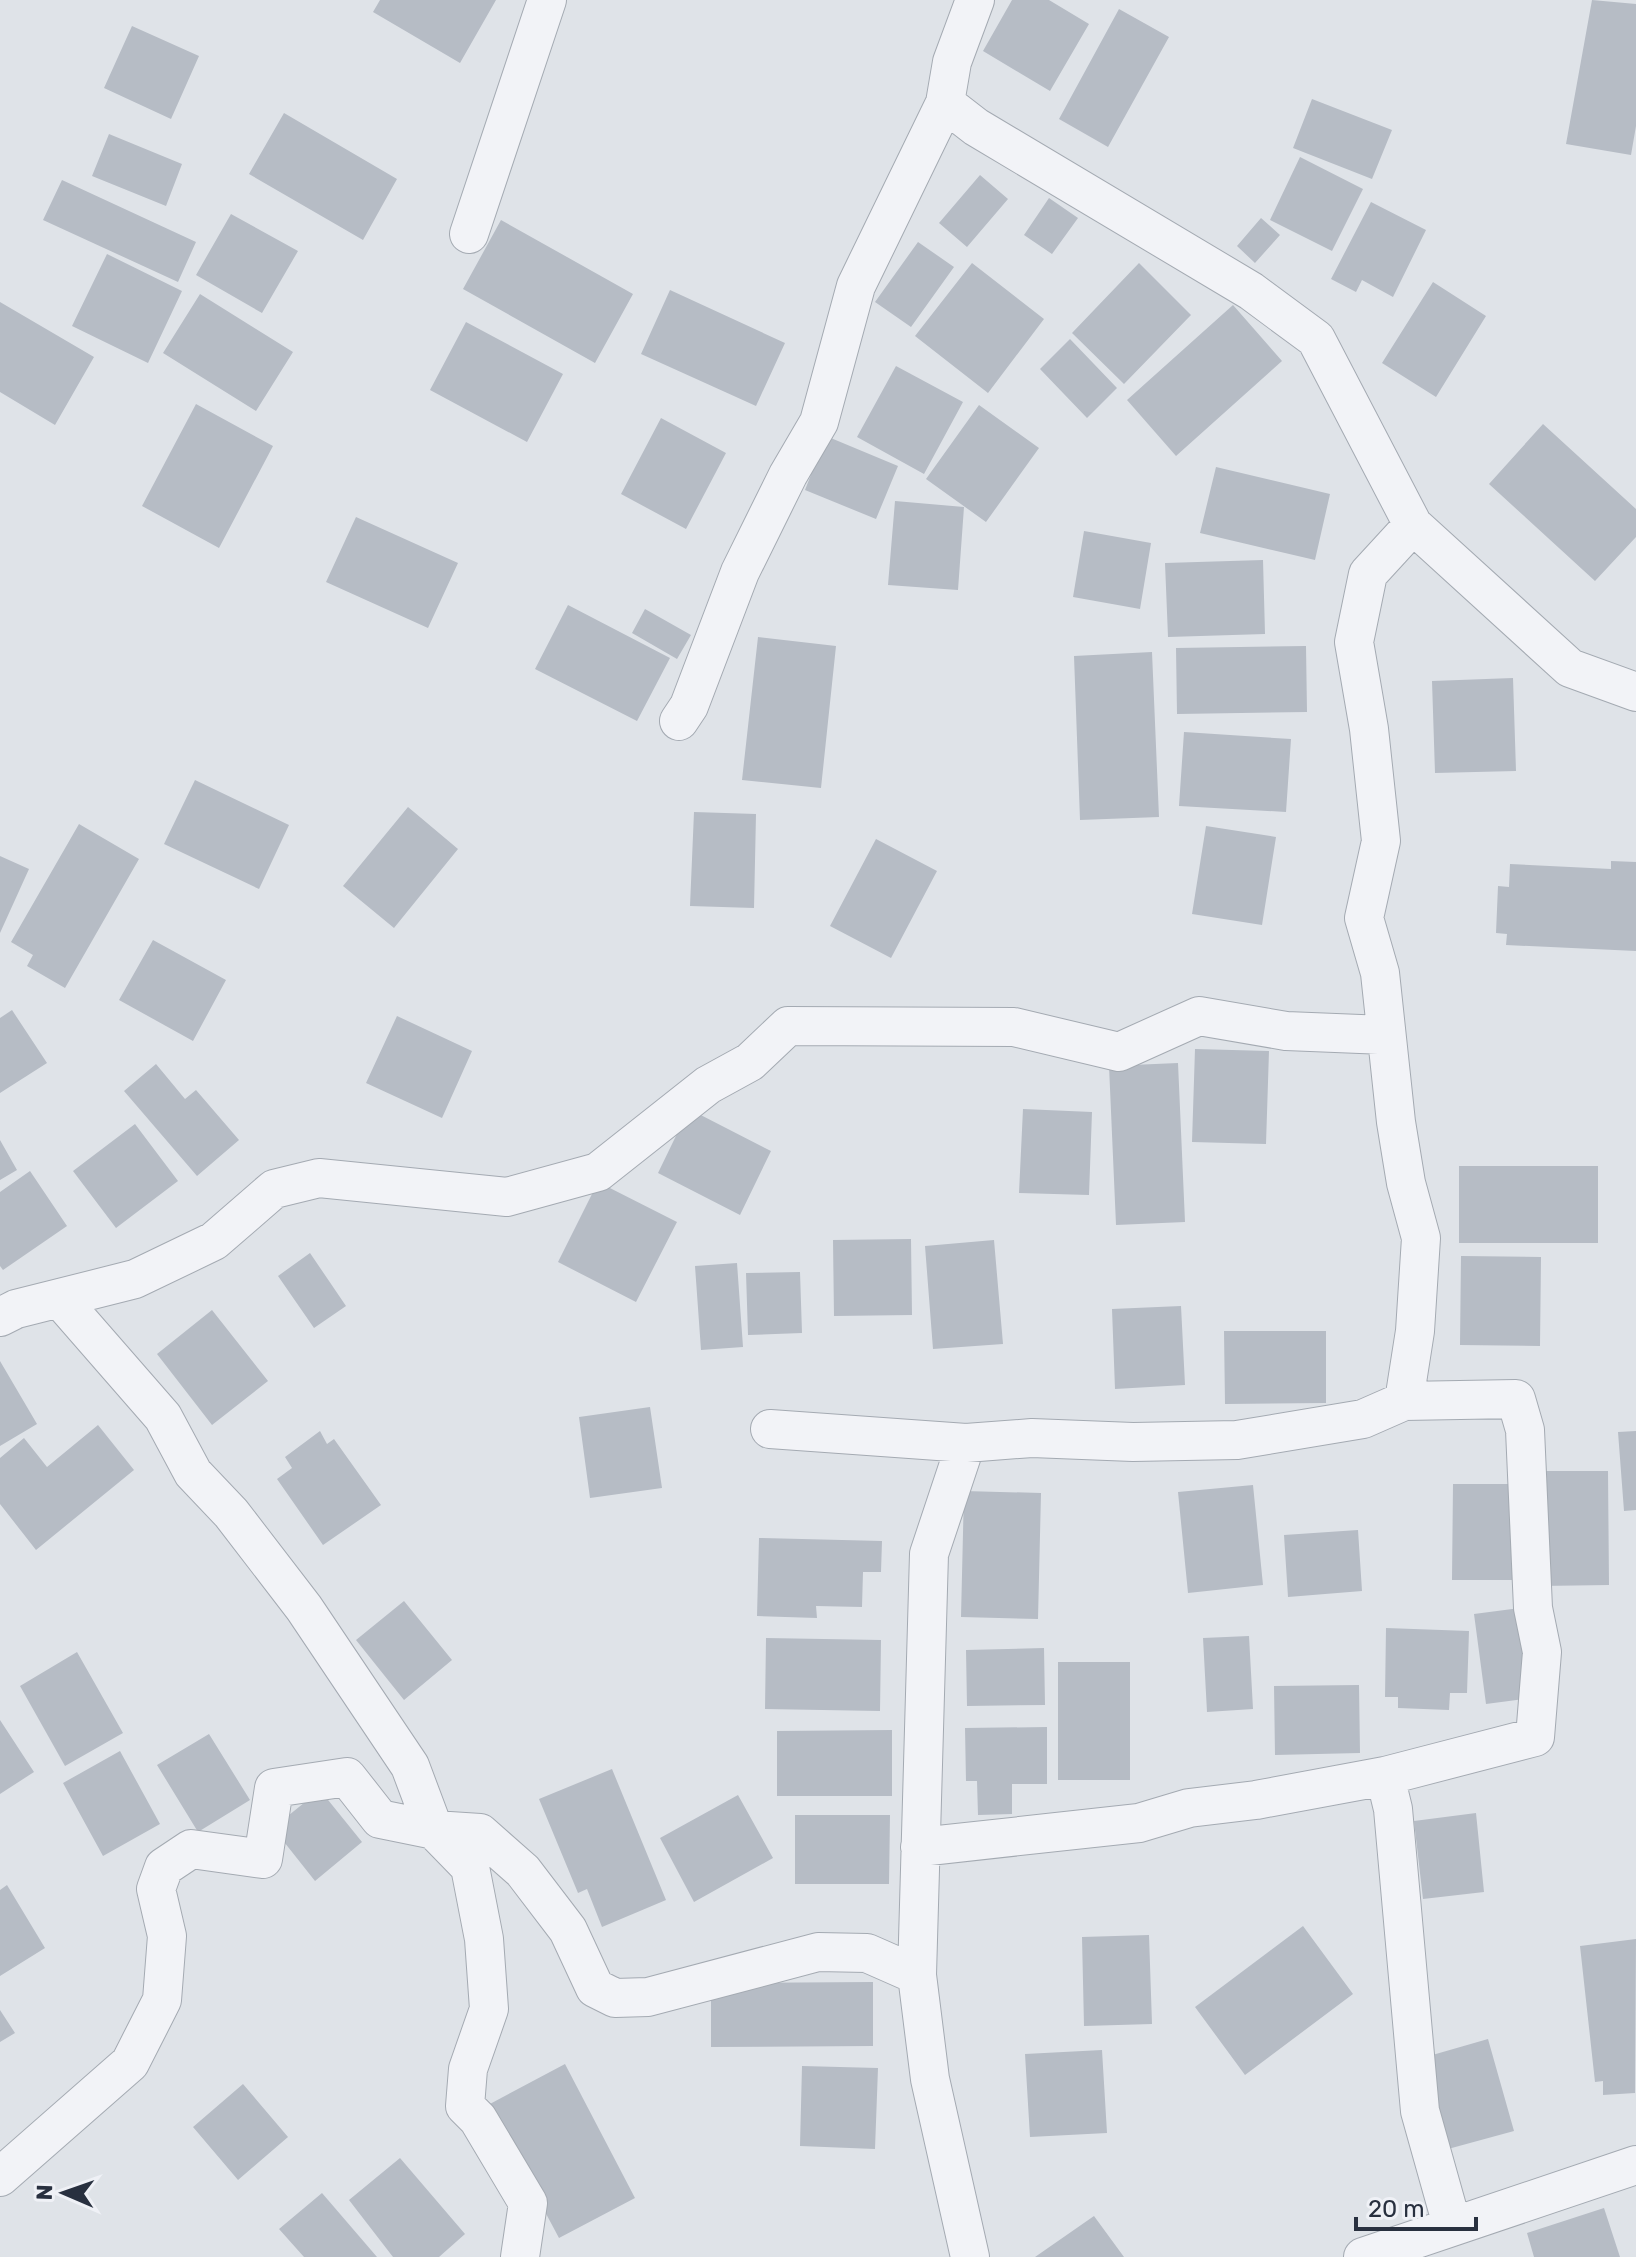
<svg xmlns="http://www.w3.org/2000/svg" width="1636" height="2257" viewBox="0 0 1636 2257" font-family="Rubik,sans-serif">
  <rect width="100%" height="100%" fill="#dfe3e8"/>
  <!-- building -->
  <path fill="#b6bcc5" d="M380 0H496L460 63 373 12Z
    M1012 0H1049L1089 24 1050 91 983 51Z
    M1592 0 1636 4V126L1631 155 1566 144Z
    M1119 9 1169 37 1108 147 1059 119Z
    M132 26 199 56 171 119 104 88Z
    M1312 99 1392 130 1372 179 1293 148Z
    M284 113 397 179 363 240 249 174Z
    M109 134 182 164 166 206 92 176Z
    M1300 157 1363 189 1332 251 1270 220Z
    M980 175 1008 199 967 247 939 223Z
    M62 180 196 242 178 282 43 220Z
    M1049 198 1078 218 1052 254 1024 235Z
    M1371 202 1426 230 1393 297 1362 280 1356 292 1331 279Z
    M231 214 298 251 262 313 196 275Z
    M1261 218 1280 235 1255 263 1237 246Z
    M501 220 633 294 595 363 463 289Z
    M918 242 954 267 911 327 875 302Z
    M107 254 182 291 148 363 72 326Z
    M972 263 1044 319 988 393 915 336Z
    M1139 263 1191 315 1124 384 1072 333Z
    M1433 282 1486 316 1436 397 1382 363Z
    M670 290 785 343 756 406 641 354Z
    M200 294 293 352 256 411 163 353Z
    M0 302 94 357 55 425 0 392Z
    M1233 305 1282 361 1176 456 1127 400Z
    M466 322 563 374 527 442 430 390Z
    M1070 339 1117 388 1087 418 1040 369Z
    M896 366 963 402 924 474 857 437Z
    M196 404 273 446 219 548 142 506Z
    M979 405 1039 448 986 522 926 479Z
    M661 418 726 453 686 529 621 494Z
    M1543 424 1636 509V537L1595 581 1489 484Z
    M826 436 898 466 876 519 805 490Z
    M1216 467 1330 494 1315 560 1200 533Z
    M895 501 964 507 958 590 888 585Z
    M356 517 458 563 428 628 326 582Z
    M1084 531 1151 543 1140 609 1073 597Z
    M1263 560 1265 634 1168 637 1165 563Z
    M568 605 670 658 637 721 535 669Z
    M645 609 691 635 677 659 632 633Z
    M758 637 836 646 821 788 742 780Z
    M1306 646 1307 712 1177 714 1176 648Z
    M1152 652 1159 817 1080 820 1074 656Z
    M1513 678 1516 771 1435 773 1432 681Z
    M1184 732 1291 739 1286 812 1179 806Z
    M195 780 289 825 259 889 164 844Z
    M408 807 458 849 394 928 343 886Z
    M694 812 756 814 754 908 690 906Z
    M79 824 139 859 65 988 27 966 33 955 11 942Z
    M1206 826 1276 837 1262 925 1192 914Z
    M876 839 937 871 891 958 830 926Z
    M0 856 29 869 0 933Z
    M1611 861 1636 862V951L1506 945 1507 934 1496 933 1498 886 1509 887 1510 864 1611 869Z
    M153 940 226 980 193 1041 119 1000Z
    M12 1010 47 1063 0 1093V1018Z
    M397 1016 472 1051 442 1118 366 1083Z
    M1195 1049 1269 1051 1266 1144 1192 1142Z
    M1178 1063 1185 1222 1116 1225 1109 1066Z
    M156 1064 185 1099 196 1090 239 1140 197 1176 124 1091Z
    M689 1109 771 1151 740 1215 658 1173Z
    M1023 1109 1092 1112 1089 1195 1019 1193Z
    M135 1124 178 1181 116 1228 73 1171Z
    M0 1140 17 1170 0 1180Z
    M1459 1166H1598V1243H1459Z
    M30 1171 67 1226 3 1270 0 1266V1192Z
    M598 1182 677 1222 636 1302 558 1262Z
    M911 1239 912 1315 834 1316 833 1240Z
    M994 1240 1003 1344 933 1349 925 1246Z
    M310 1253 346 1306 314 1328 278 1276Z
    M1461 1256 1541 1257 1540 1346 1460 1345Z
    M737 1263 743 1347 701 1350 695 1266Z
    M800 1272 802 1333 748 1335 746 1273Z
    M1181 1306 1185 1385 1115 1389 1112 1309Z
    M212 1310 268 1381 212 1425 157 1354Z
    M1224 1331H1326V1403L1225 1404Z
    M0 1361 37 1424 0 1446Z
    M650 1407 662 1488 590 1498 579 1417Z
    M98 1425 134 1470 36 1550 0 1504V1458L24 1438 47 1467Z
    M320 1431 327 1444 334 1439 381 1505 323 1545 277 1479 292 1468 285 1457Z
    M1636 1431V1510L1624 1511 1618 1432Z
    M1539 1471H1608L1609 1585 1540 1586Z
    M1453 1484H1517L1516 1580H1452Z
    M1253 1485 1263 1585 1188 1593 1178 1492Z
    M964 1491 1041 1493 1038 1619 961 1617Z
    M1358 1530 1362 1591 1288 1597 1284 1535Z
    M759 1538 882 1541 881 1572H863L862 1607 816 1606 817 1618 757 1616Z
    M404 1601 452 1660 404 1700 356 1640Z
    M1520 1608 1531 1698 1486 1704 1474 1614Z
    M1386 1628 1469 1631 1467 1693H1450L1449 1710 1398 1708V1697H1385Z
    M1249 1636 1253 1709 1207 1712 1203 1638Z
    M766 1638 881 1640 880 1711 765 1709Z
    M1044 1648 1045 1705 967 1706 966 1650Z
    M77 1652 123 1733 65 1766 20 1686Z
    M1058 1662H1130V1780H1058Z
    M1359 1685 1360 1753 1275 1755 1274 1686Z
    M0 1720 34 1772 0 1794Z
    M1047 1727V1784H1012V1814L978 1815 977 1781H966L965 1728Z
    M892 1730V1796H777V1731Z
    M209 1734 250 1800 198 1832 157 1765Z
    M120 1751 160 1824 103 1856 63 1783Z
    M612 1769 666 1900 602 1927 587 1889 578 1893 539 1799Z
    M320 1790 362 1842 315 1881 273 1828Z
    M738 1795 773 1858 694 1902 660 1838Z
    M1476 1813 1484 1892 1423 1899 1414 1821Z
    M795 1815H890L889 1884H795Z
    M7 1885 45 1948 0 1976V1890Z
    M1303 1926 1353 1994 1245 2075 1195 2007Z
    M1149 1935 1152 2024 1084 2026 1082 1937Z
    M1636 1939 1635 2093 1603 2095V2081L1595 2082 1580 1946Z
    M873 1982V2046L711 2047V1983Z
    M0 2010 15 2033 0 2042Z
    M1488 2039 1514 2131 1448 2149 1422 2058Z
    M1102 2050 1107 2133 1030 2137 1025 2054Z
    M565 2064 635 2198 559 2238 488 2105Z
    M802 2066 878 2068 875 2149 800 2146Z
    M243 2084 288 2137 238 2180 193 2127Z
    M400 2158 465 2234 439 2257H393L349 2200Z
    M322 2193 377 2257H304L279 2229Z
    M1604 2208 1620 2257H1534L1527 2233Z
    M1094 2216 1124 2257H1035Z"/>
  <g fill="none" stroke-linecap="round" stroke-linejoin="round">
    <defs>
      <path id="minor" d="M975 0 952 62 945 103 976 127 1251 291 1316 339 1413 525 1570 668 1636 692
        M469 234 547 0
        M1413 525 1368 574 1354 642 1369 729 1381 841 1364 918 1380 973 1396 1122 1406 1183 1421 1238 1415 1331 1404 1401 1516 1399 1525 1430 1533 1608 1542 1652 1535 1737 1385 1776 1393 1809 1420 2111 1452 2225
        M679 721 689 706 740 572 788 475 819 422 856 286 945 103
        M61 1300 163 1417 193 1473 231 1513 304 1608 410 1766 434 1830 470 1867 484 1939 489 2009 468 2069 465 2106 478 2119 528 2203 520 2257
        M0 1317 16 1309 135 1279 214 1241 274 1189 319 1178 507 1197 598 1172 708 1085 750 1062 788 1026 1014 1027 1119 1052 1199 1016 1286 1031 1385 1035
        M770 1429 966 1443 1032 1438 1133 1442 1237 1440 1363 1419 1404 1401
        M966 1443 929 1554 917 1975 930 2079 970 2257
        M920 1847 1139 1823 1189 1808 1256 1800 1385 1776
        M0 2177 130 2063 162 2000 167 1936 156 1889 164 1867 191 1849 263 1859 274 1788 347 1777 380 1819 434 1830 480 1833 523 1871 568 1930 595 1988 615 1998 648 1997 818 1952 867 1953 917 1975
        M1363 2257 1636 2165"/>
    </defs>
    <!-- minor casing -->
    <use href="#minor" stroke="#a4aab2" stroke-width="40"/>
    <!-- minor -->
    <use href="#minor" stroke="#f2f3f7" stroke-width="38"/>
  </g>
  <!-- north arrow -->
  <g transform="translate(64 2193) rotate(272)" stroke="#eff1f6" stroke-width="6" paint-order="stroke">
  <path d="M0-6L14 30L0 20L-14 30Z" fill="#28303f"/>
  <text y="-12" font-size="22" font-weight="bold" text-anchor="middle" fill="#28303f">N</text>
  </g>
  <!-- scale -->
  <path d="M1356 2217v12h120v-12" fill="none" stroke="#28303f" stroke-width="4"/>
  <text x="1368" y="2217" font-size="24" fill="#28303f" stroke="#eff1f6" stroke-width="6" paint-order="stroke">20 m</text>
</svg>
